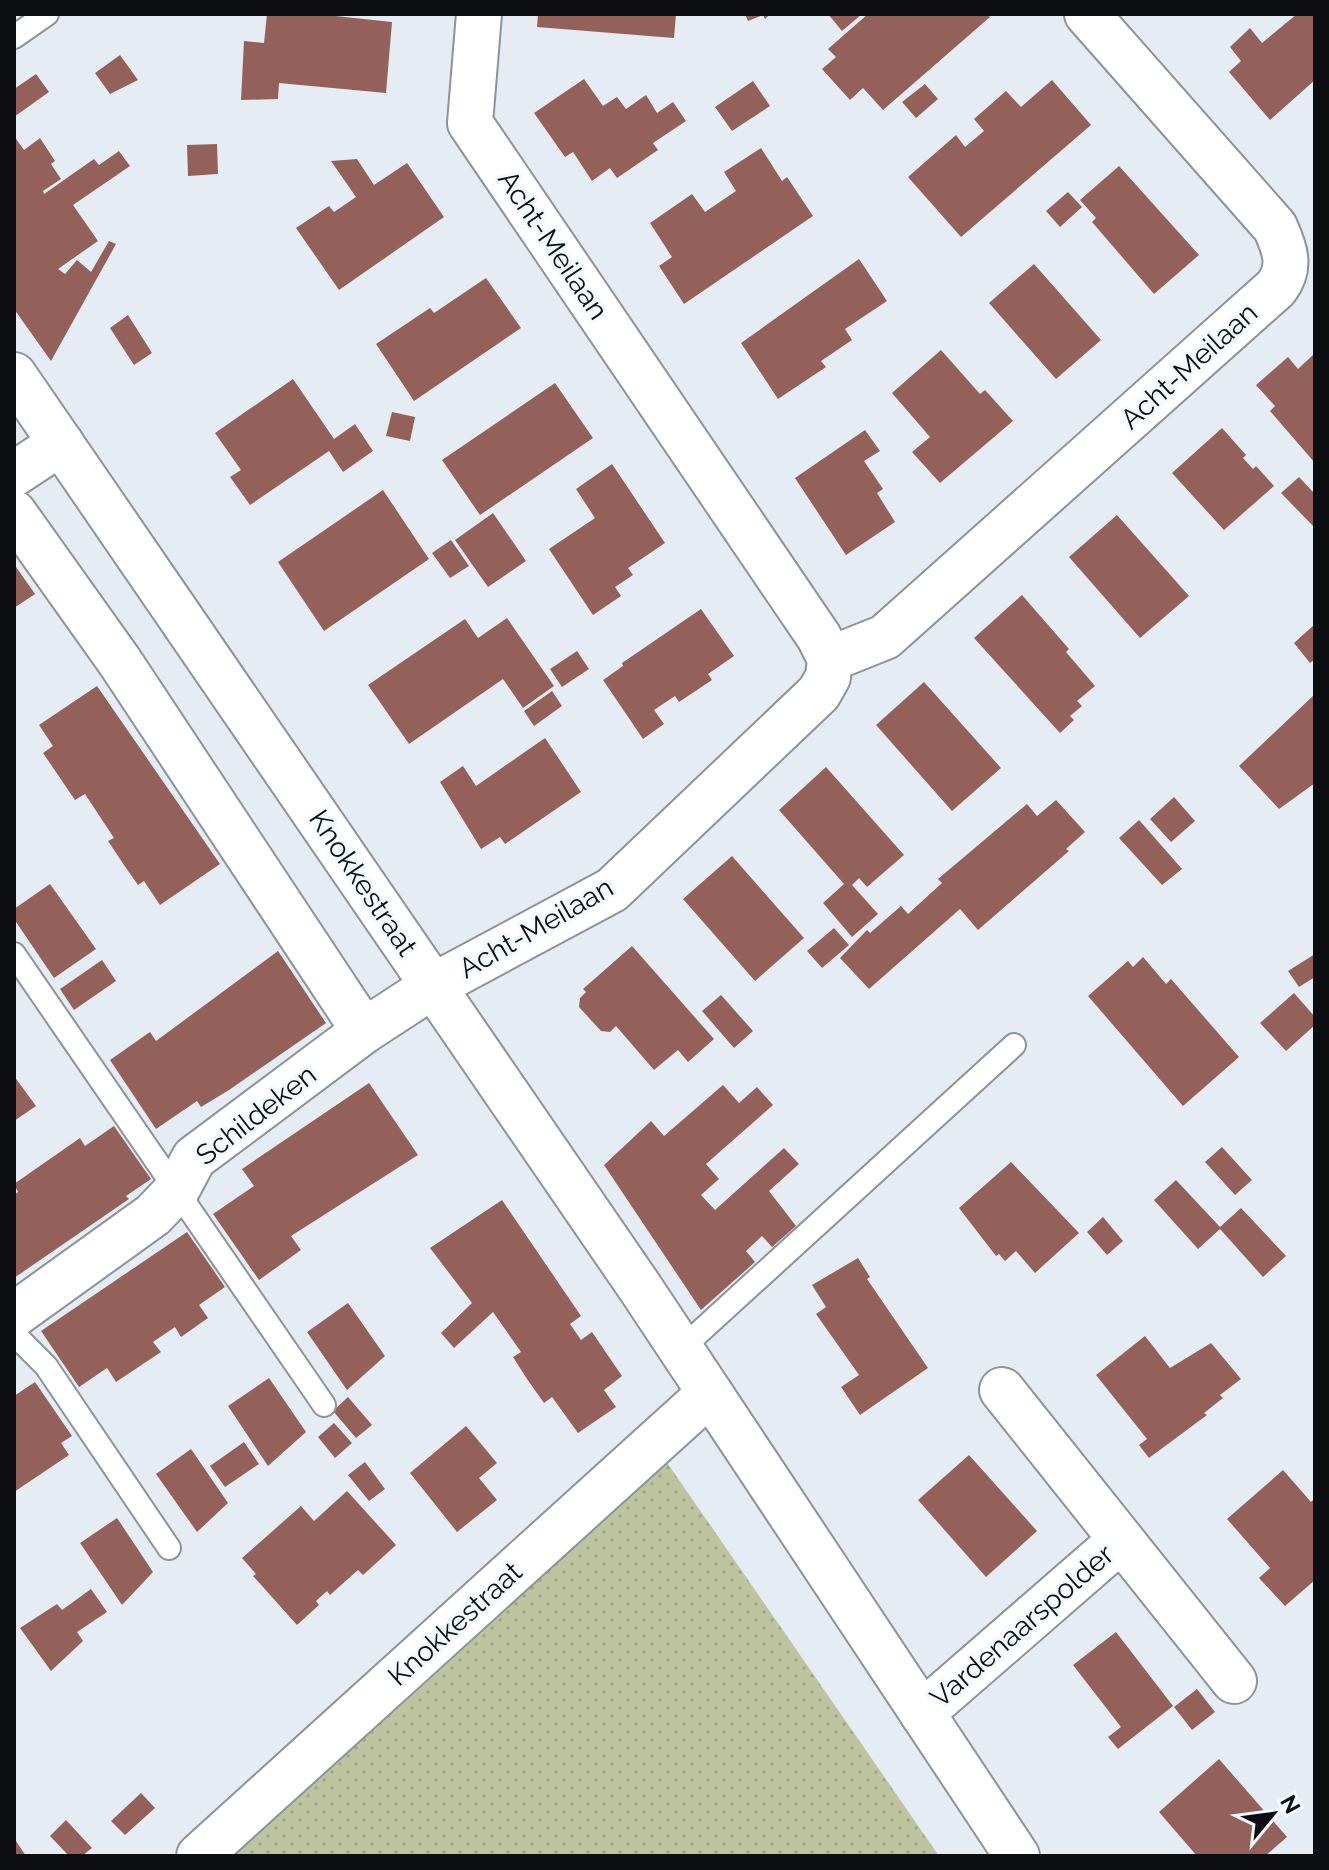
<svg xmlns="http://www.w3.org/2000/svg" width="1329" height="1870" viewBox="0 0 1329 1870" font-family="Raleway,sans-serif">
  <defs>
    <pattern id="grass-dots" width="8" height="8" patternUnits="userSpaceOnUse" patternTransform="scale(2)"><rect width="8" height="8" fill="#bec49f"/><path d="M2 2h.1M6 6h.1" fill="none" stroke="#a2a788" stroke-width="1.8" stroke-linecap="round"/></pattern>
  </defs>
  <rect width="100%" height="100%" fill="#e6ecf3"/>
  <!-- grass -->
  <path fill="url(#grass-dots)" d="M661 1454 939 1856H219Z"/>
  <!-- building -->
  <path fill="#94615a" d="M267 14H317L392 22 386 93 279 83 278 99 241 100 244 41 264 43Z
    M538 14H676L674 38 537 27Z
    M745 14H770L765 19 763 15 748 21Z
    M828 14H862L842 31Z
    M868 14H987L990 17 883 110 863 88 850 100 822 69 836 57 828 49Z
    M1297 14 1315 16V80L1270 120 1229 72 1241 61 1230 47 1250 28 1262 43Z
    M120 55 138 80 110 94 95 73Z
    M36 74 49 92 14 117V89Z
    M584 79 603 106 617 97 626 109 646 95 657 113 673 102 686 121 653 143 658 150 617 178 610 168 592 181 573 152 565 157 534 113Z
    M1052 80 1091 125 961 237 908 177 956 135 965 147 984 131 974 119 1006 91 1021 107Z
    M753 81 770 106 732 131 715 107Z
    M925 84 938 99 916 118 902 102Z
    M14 136 24 150 40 138 55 161 51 164 61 179 43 191 44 194 94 159 99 165 119 151 130 166 73 205 98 241 58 269 65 274 77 260 91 272 109 241 116 244 51 361 14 309Z
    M217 144 218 174 188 176 187 145Z
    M761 148 782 181 787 177 813 216 684 304 659 266 672 257 650 223 692 194 705 212 736 191 724 172Z
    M357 159 374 185 407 163 444 217 339 290 296 228 329 206 334 212 356 197 331 161Z
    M1119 166 1199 255 1154 294 1092 222 1096 218 1080 200Z
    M1068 192 1082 207 1060 227 1046 211Z
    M859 259 887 301 845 329 852 340 821 361 826 367 778 399 741 343Z
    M1034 264 1101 340 1056 379 989 303Z
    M486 278 521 328 414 401 376 344 430 308 434 313Z
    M128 315 152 353 134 365 110 328Z
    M941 350 980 394 985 390 1013 421 940 483 912 452 930 437 892 393Z
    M1314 354 1315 356V463L1270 411 1275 406 1256 385 1288 357 1298 369Z
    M293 379 334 439 355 424 373 451 343 472 329 451 250 505 230 477 241 470 215 433Z
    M555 383 593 438 480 515 442 460Z
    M392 412 415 417 410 441 386 436Z
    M1222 428 1246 455 1243 458 1253 469 1256 466 1274 486 1224 530 1172 473Z
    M865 430 880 451 864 461 883 489 877 493 895 522 846 555 795 478Z
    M612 464 665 543 628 568 633 575 615 587 621 596 593 615 549 549 595 518 576 489Z
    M1299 477 1315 494V528L1281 493Z
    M383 490 429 559 324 631 278 562Z
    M493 513 526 561 488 587 455 540Z
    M1117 515 1189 596 1140 638 1069 557Z
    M451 540 469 566 450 578 432 553Z
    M14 564 35 594 14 608Z
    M1022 595 1069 649 1066 652 1095 686 1077 701 1082 706 1070 716 1074 720 1060 733 974 638Z
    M701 609 734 656 708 674 712 680 679 702 675 696 654 710 664 724 643 739 603 680 623 666 622 663Z
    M507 618 554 686 523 708 503 679 409 744 368 685 465 619 478 638Z
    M1315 624V659L1310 663 1294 643Z
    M577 651 589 669 562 687 550 669Z
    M924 682 1001 768 952 811 876 725Z
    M97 686 220 864 160 905 144 881 138 885 124 865 108 841 114 838 85 794 75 800 43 753 53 746 39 725Z
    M552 691 562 706 534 726 524 711Z
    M1315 694V783L1279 809 1239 766Z
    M545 738 581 792 505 844 500 837 481 849 440 782 463 766 476 786Z
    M826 767 904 855 867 887 859 878 852 885 878 914 852 937 823 903 844 884 779 810Z
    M1174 797 1195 821 1171 842 1150 819Z
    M1056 800 1085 832 1066 849 1069 851 978 930 960 909 869 989 840 958 867 930 870 933 901 906 908 914 942 883 938 879 1027 804 1037 816Z
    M1139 820 1182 869 1162 885 1119 838Z
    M732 856 804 938 755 981 683 899Z
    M50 884 96 949 54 978 14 919V909Z
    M834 928 849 945 822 968 807 951Z
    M632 946 714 1039 688 1062 678 1050 654 1070 616 1026 610 1032 601 1031 579 1007 580 998 586 992 583 989Z
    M278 951 326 1023 229 1090 201 1107 197 1101 156 1129 110 1060 150 1032 156 1041Z
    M1315 954V977L1299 987 1288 971Z
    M1143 957 1166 984 1171 979 1239 1057 1183 1106 1088 996 1128 961 1133 967Z
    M102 960 116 981 74 1010 60 989Z
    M1294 993 1315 1017V1025L1286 1051 1260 1023Z
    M721 995 753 1031 734 1048 702 1011Z
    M14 1076 36 1106 14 1121Z
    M369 1083 418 1155 291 1236 301 1250 259 1280 213 1214 254 1186 242 1169Z
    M723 1085 739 1103 757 1087 773 1105 706 1164 719 1179 701 1195 715 1210 784 1148 799 1164 769 1191 796 1226 772 1247 762 1236 746 1251 755 1262 701 1310 604 1165 651 1121 664 1136Z
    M114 1126 151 1179 126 1196 129 1199 14 1278V1195L18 1192 14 1184 80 1138 85 1146Z
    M1222 1147 1252 1180 1235 1195 1205 1162Z
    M1011 1162 1079 1233 1035 1273 1016 1251 1005 1261 999 1254 996 1256 959 1208Z
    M1176 1180 1220 1227 1241 1208 1286 1256 1263 1277 1220 1229 1198 1249 1154 1200Z
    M502 1200 581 1316 570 1324 581 1340 592 1332 622 1376 604 1390 616 1407 578 1433 552 1397 544 1403 527 1379 513 1357 521 1352 493 1312 454 1348 441 1333 472 1303 430 1248Z
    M1103 1217 1123 1241 1107 1255 1087 1232Z
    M187 1232 225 1287 199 1305 208 1318 181 1337 175 1327 153 1342 161 1352 116 1382 107 1368 79 1387 41 1331Z
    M858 1258 870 1277 867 1279 928 1368 860 1415 841 1387 859 1375 816 1314 826 1307 812 1285Z
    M348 1303 385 1356 347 1390 307 1332Z
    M1145 1336 1170 1368 1211 1343 1241 1379 1220 1395 1223 1398 1204 1413 1207 1415 1149 1458 1139 1445 1147 1439 1096 1375Z
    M269 1378 306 1432 268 1466 228 1406Z
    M35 1382 72 1436 61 1443 69 1455 14 1492V1396Z
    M348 1397 372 1425 356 1438 333 1411Z
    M334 1423 352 1443 335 1458 318 1437Z
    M466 1426 497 1463 479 1478 497 1500 457 1532 410 1473Z
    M244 1442 259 1464 225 1487 210 1466Z
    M191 1449 228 1503 197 1532 156 1474Z
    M969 1455 1037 1531 986 1577 918 1500Z
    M365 1462 385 1489 369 1501 348 1475Z
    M1283 1470 1311 1502 1315 1498V1580L1285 1606 1259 1578 1270 1568 1227 1519Z
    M347 1491 396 1545 363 1575 358 1570 330 1595 327 1591 316 1601 319 1605 297 1625 253 1576 256 1574 242 1558 301 1506 314 1521Z
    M117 1518 153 1572 122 1605 80 1543Z
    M91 1589 107 1612 77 1632 83 1641 51 1671 20 1628 57 1604 62 1610Z
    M1116 1632 1173 1706 1118 1749 1108 1737 1121 1727 1073 1665Z
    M1197 1689 1215 1712 1192 1730 1174 1707Z
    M1219 1759 1287 1837 1265 1856H1197L1159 1812Z
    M141 1793 155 1808 125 1835 111 1821Z
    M66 1820 92 1848 82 1856H69L50 1836Z
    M16 1841 26 1856H14Z"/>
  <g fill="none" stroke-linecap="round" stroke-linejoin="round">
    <defs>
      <path id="service" d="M14 37 47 14
        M14 954 324 1405
        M14 1334 46 1366 169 1548
        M681 1349 1014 1045"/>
      <path id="minor" d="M479 14 470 123 819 637 830 659
        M14 474 61 443
        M14 513 120 662 364 1031
        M14 1315 153 1215 177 1190 194 1158 364 1031 433 986 612 890 819 693 828 677 830 659 885 637 1276 288C1292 267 1285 249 1275 227L1087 14
        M1002 1390 1234 1681
        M922 1713 1121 1540
        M199 1856 710 1393"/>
      <path id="tertiary" d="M14 375 641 1289 1017 1856"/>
    </defs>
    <!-- service casing -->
    <use href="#service" stroke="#8d9399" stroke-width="26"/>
    <!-- minor casing -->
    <use href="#minor" stroke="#8d9399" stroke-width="48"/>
    <!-- tertiary casing -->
    <use href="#tertiary" stroke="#8d9399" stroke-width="48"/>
    <!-- service -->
    <use href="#service" stroke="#fff" stroke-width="22"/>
    <!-- minor -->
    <use href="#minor" stroke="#fff" stroke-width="44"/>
    <!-- tertiary -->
    <use href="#tertiary" stroke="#fff" stroke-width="44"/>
  </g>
  <g text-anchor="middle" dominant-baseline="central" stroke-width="7" stroke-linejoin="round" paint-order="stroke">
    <!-- street labels -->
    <g font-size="28" fill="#0c0e11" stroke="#f4f9ff">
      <text transform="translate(553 245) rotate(56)">Acht-Meilaan</text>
      <text transform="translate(1189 366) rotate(-42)">Acht-Meilaan</text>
      <text transform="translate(363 883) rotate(56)">Knokkestraat</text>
      <text transform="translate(536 928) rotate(-30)">Acht-Meilaan</text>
      <text transform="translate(256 1115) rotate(-38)">Schildeken</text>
      <text transform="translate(455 1624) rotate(-42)">Knokkestraat</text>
      <text transform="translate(1022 1626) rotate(-41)">Vardenaarspolder</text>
    </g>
  </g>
  <!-- border -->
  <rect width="1329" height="1870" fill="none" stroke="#0c0e11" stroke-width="32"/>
  <!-- north arrow -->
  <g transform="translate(1273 1814) rotate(61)" stroke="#f4f9ff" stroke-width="6" paint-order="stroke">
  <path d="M0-6L14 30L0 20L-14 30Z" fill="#0c0e11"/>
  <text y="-12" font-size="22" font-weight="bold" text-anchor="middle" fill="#0c0e11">N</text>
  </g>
</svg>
